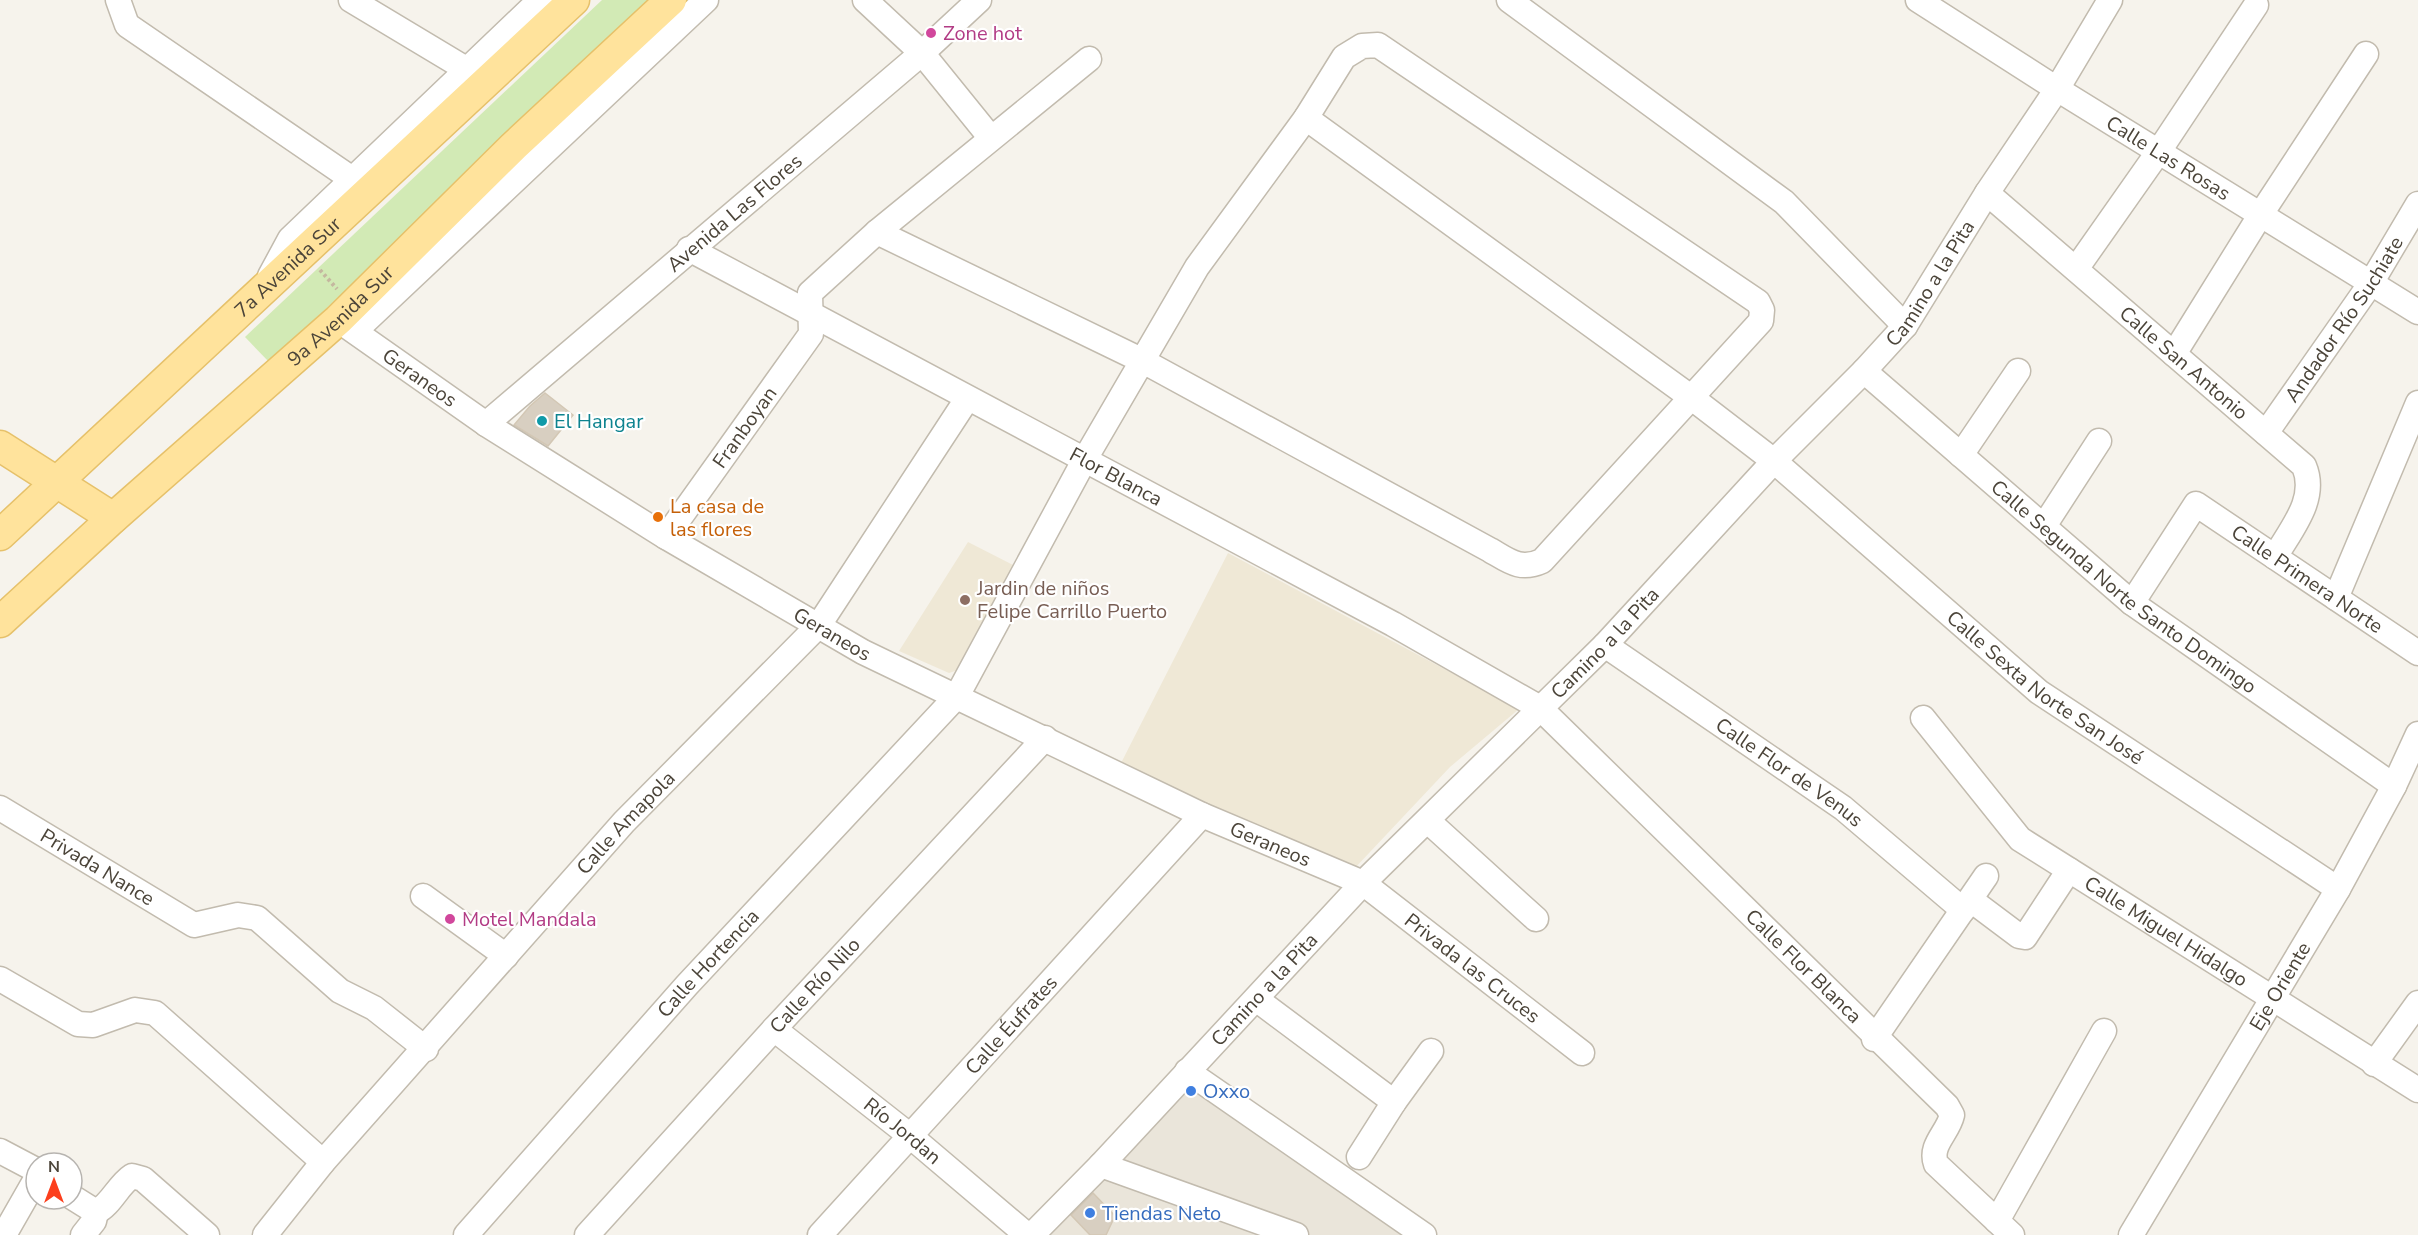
<svg xmlns="http://www.w3.org/2000/svg" width="2418" height="1235" viewBox="0 0 2418 1235" font-family="'Nunito Sans',sans-serif">
  <rect width="100%" height="100%" fill="#f6f3ec"/>
  <!-- residential -->
  <path fill="#eae5da" d="M1188 1077 1411 1235H1041Z"/>
  <!-- education -->
  <path fill="#efe8d6" d="M968 542 1017 567 958 670 949 673 899 651Z
    M1228 553 1519 709 1450 767 1354 869 1119 767Z"/>
  <!-- green -->
  <path fill="#d2eab5" d="M602 0H657L269 362 245 337Z"/>
  <!-- building -->
  <path fill="#d8cfc1" stroke="#d3c7b4" stroke-width="1.5" d="M545 393 573 415 548 446 514 425 530 406Z
    M1093 1193 1115 1216 1106 1235H1090L1071 1215Z"/>
  <g fill="none" stroke-linecap="round" stroke-linejoin="round">
    <defs>
      <g id="minor">
        <path d="M118 0 127 25 352 179"/>
        <path d="M351 0 466 69"/>
        <path d="M865 0 922 53 990 137"/>
        <path d="M1509 0 1784 202 1905 326"/>
        <path id="s1" d="M1918 0 2057 89 2418 312"/>
        <path id="s2" d="M1306 118 1692 398 1774 461 2039 692 2338 889"/>
        <path id="s3" d="M1987 193 2304 466C2318 499 2291 529 2275 557"/>
        <path id="s4" d="M689 249 1393 624 1540 708 1947 1106 1952 1115C1948 1133 1929 1145 1936 1164L2012 1235"/>
        <path d="M2076 269 2159 151 2256 5"/>
        <path d="M270 276 290 239 540 0"/>
        <path id="s5" d="M338 320 486 424 666 537 863 652 1202 815 1363 883 1582 1053"/>
        <path d="M355 331 706 0"/>
        <path d="M2174 354 2261 214 2366 54"/>
        <path id="s6" d="M1864 371 2132 603 2394 786"/>
        <path id="s7" d="M486 424 922 53 979 0"/>
        <path id="s8" d="M2266 433 2371 283 2418 204"/>
        <path d="M1961 455 2018 371"/>
        <path d="M2044 526 2099 441"/>
        <path id="s9" d="M666 537 811 334 810 293 877 232 1089 59"/>
        <path d="M2336 598 2418 403"/>
        <path id="s10" d="M2132 603 2196 504 2418 653"/>
        <path id="s11" d="M1605 645 1843 808 1963 910"/>
        <path id="s12" d="M1923 718 2020 839 2418 1090"/>
        <path id="s13" d="M0 808 194 925 238 915 257 918 340 991 374 1008 426 1049"/>
        <path d="M1428 821 1536 919"/>
        <path d="M423 896 506 956"/>
        <path d="M1969 902 1975 903 2019 936 2025 937 2069 870"/>
        <path d="M0 979 78 1024 93 1025 135 1010 155 1013 323 1162"/>
        <path d="M1256 999 1394 1102"/>
        <path id="s14" d="M774 1029 909 1135 1027 1235"/>
        <path d="M1874 1039 1986 876"/>
        <path d="M2374 1064 2418 1003"/>
        <path d="M1187 1071 1424 1235"/>
        <path d="M0 1151 36 1170"/>
        <path d="M1359 1157 1394 1102 1431 1051"/>
        <path d="M1101 1165 1296 1235"/>
        <path d="M72 1197 96 1212"/>
        <path d="M96 1212C111 1205 118 1185 132 1176L143 1179 207 1235"/>
        <path d="M1997 1221 2104 1031"/>
        <path d="M4 1235 36 1179"/>
        <path d="M83 1235 94 1221 96 1212"/>
        <path id="s15" d="M265 1235 323 1162 624 822 819 625 967 399"/>
        <path id="s16" d="M466 1235 687 985 957 696 1085 459 1197 267 1306 118 1344 57 1362 46 1378 45 1758 302 1762 310 1761 321 1542 561C1520 571 1509 561 1490 550L1141 360 877 232"/>
        <path id="s17" d="M587 1235 774 1029 1045 738"/>
        <path id="s18" d="M820 1235 1202 815"/>
        <path id="s19" d="M1032 1235 1101 1165 1363 883 1605 645 1774 461 1864 371 1905 326 1987 193 2057 89 2110 0"/>
        <path id="s20" d="M2131 1235 2338 889 2394 786 2418 734"/>
      </g>
      <g id="major">
        <path d="M0 446 113 518"/>
        <path id="s21" d="M0 535 574 0"/>
        <path id="s22" d="M0 622 112 519 338 320 514 146 671 0"/>
      </g>
    </defs>
    <!-- minor casing -->
    <use href="#minor" stroke="#c2bbae" stroke-width="27"/>
    <!-- major casing -->
    <use href="#major" stroke="#e6c16a" stroke-width="33"/>
    <!-- path -->
    <path stroke="#c4b79f" stroke-width="4" stroke-dasharray="3 3" stroke-linecap="butt" d="M320 270 337 289"/>
    <!-- minor -->
    <use href="#minor" stroke="#fff" stroke-width="24"/>
    <!-- major -->
    <use href="#major" stroke="#ffe39c" stroke-width="30"/>
  </g>
  <!-- markers -->
  <g fill="#d1479c" stroke="#fff" stroke-width="2">
    <circle cx="931" cy="33" r="6"/>
    <circle cx="450" cy="919" r="6"/>
  </g>
  <circle fill="#0f9aa8" stroke="#fff" stroke-width="2" cx="542" cy="421" r="6"/>
  <circle fill="#e8710a" stroke="#fff" stroke-width="2" cx="658" cy="517" r="6"/>
  <circle fill="#8d6e63" stroke="#fff" stroke-width="2" cx="965" cy="600" r="6"/>
  <g fill="#3f7fe0" stroke="#fff" stroke-width="2">
    <circle cx="1191" cy="1091" r="6"/>
    <circle cx="1090" cy="1213" r="6"/>
  </g>
  <g text-anchor="middle" dominant-baseline="central" stroke-width="4.5" stroke-linejoin="round" paint-order="stroke">
    <!-- hotel labels -->
    <g font-size="20" fill="#b23c85" stroke="#fff" text-anchor="start">
      <text x="943" y="33">Zone hot</text>
      <text x="462" y="919">Motel Mandala</text>
    </g>
    <!-- street labels -->
    <g font-size="20" fill="#4b4439" stroke="#fff">
      <text stroke="none"><textPath href="#s1" startOffset="296">Calle Las Rosas</textPath></text>
      <text stroke="none"><textPath href="#s7" startOffset="326">Avenida Las Flores</textPath></text>
      <text stroke="none"><textPath href="#s21" startOffset="393">7a Avenida Sur</textPath></text>
      <text stroke="none"><textPath href="#s19" startOffset="1310">Camino a la Pita</textPath></text>
      <text stroke="none"><textPath href="#s22" startOffset="458">9a Avenida Sur</textPath></text>
      <text stroke="none"><textPath href="#s8" startOffset="138">Andador Río Suchiate</textPath></text>
      <text stroke="none"><textPath href="#s3" startOffset="260">Calle San Antonio</textPath></text>
      <text stroke="none"><textPath href="#s5" startOffset="100">Geraneos</textPath></text>
      <text stroke="none"><textPath href="#s9" startOffset="135">Franboyan</textPath></text>
      <text stroke="none"><textPath href="#s4" startOffset="484">Flor Blanca</textPath></text>
      <text stroke="none"><textPath href="#s10" startOffset="252">Calle Primera Norte</textPath></text>
      <text stroke="none"><textPath href="#s6" startOffset="338">Calle Segunda Norte Santo Domingo</textPath></text>
      <text stroke="none"><textPath href="#s5" startOffset="586">Geraneos</textPath></text>
      <text stroke="none"><textPath href="#s19" startOffset="824">Camino a la Pita</textPath></text>
      <text stroke="none"><textPath href="#s2" startOffset="934">Calle Sexta Norte San José</textPath></text>
      <text stroke="none"><textPath href="#s11" startOffset="224">Calle Flor de Venus</textPath></text>
      <text stroke="none"><textPath href="#s15" startOffset="548">Calle Amapola</textPath></text>
      <text stroke="none"><textPath href="#s5" startOffset="1072">Geraneos</textPath></text>
      <text stroke="none"><textPath href="#s13" startOffset="114">Privada Nance</textPath></text>
      <text stroke="none"><textPath href="#s12" startOffset="328">Calle Miguel Hidalgo</textPath></text>
      <text stroke="none"><textPath href="#s16" startOffset="364">Calle Hortencia</textPath></text>
      <text stroke="none"><textPath href="#s5" startOffset="1311">Privada las Cruces</textPath></text>
      <text stroke="none"><textPath href="#s4" startOffset="1336">Calle Flor Blanca</textPath></text>
      <text stroke="none"><textPath href="#s17" startOffset="338">Calle Río Nilo</textPath></text>
      <text stroke="none"><textPath href="#s20" startOffset="290">Eje Oriente</textPath></text>
      <text stroke="none"><textPath href="#s19" startOffset="338">Camino a la Pita</textPath></text>
      <text stroke="none"><textPath href="#s18" startOffset="284">Calle Éufrates</textPath></text>
      <text stroke="none"><textPath href="#s14" startOffset="164">Río Jordan</textPath></text>
    </g>
    <!-- culture labels -->
    <g font-size="20" fill="#0d838f" stroke="#fff" text-anchor="start">
      <text x="554" y="421">El Hangar</text>
    </g>
    <!-- food labels -->
    <g font-size="20" fill="#c56008" stroke="#fff" text-anchor="start">
      <text x="670" y="506">La casa de<tspan x="670" dy="23">las flores</tspan></text>
    </g>
    <!-- education labels -->
    <g font-size="20" fill="#785e54" stroke="#fff" text-anchor="start">
      <text x="977" y="588">Jardin de niños<tspan x="977" dy="23">Felipe Carrillo Puerto</tspan></text>
    </g>
    <!-- shop labels -->
    <g font-size="20" fill="#366cbe" stroke="#fff" text-anchor="start">
      <text x="1203" y="1091">Oxxo</text>
      <text x="1102" y="1213">Tiendas Neto</text>
    </g>
  </g>
  <!-- north arrow -->
  <g transform="translate(54 1181)"><circle r="28" fill="#ffffff" stroke="#b7b4b0" stroke-width="1.5"/>
  <path d="M0-4.5L10 22L0 15L-10 22Z" fill="#fc3f1d"/>
  <text y="-9" font-size="16" font-weight="bold" text-anchor="middle" fill="#4b4439">N</text>
  </g>
</svg>
